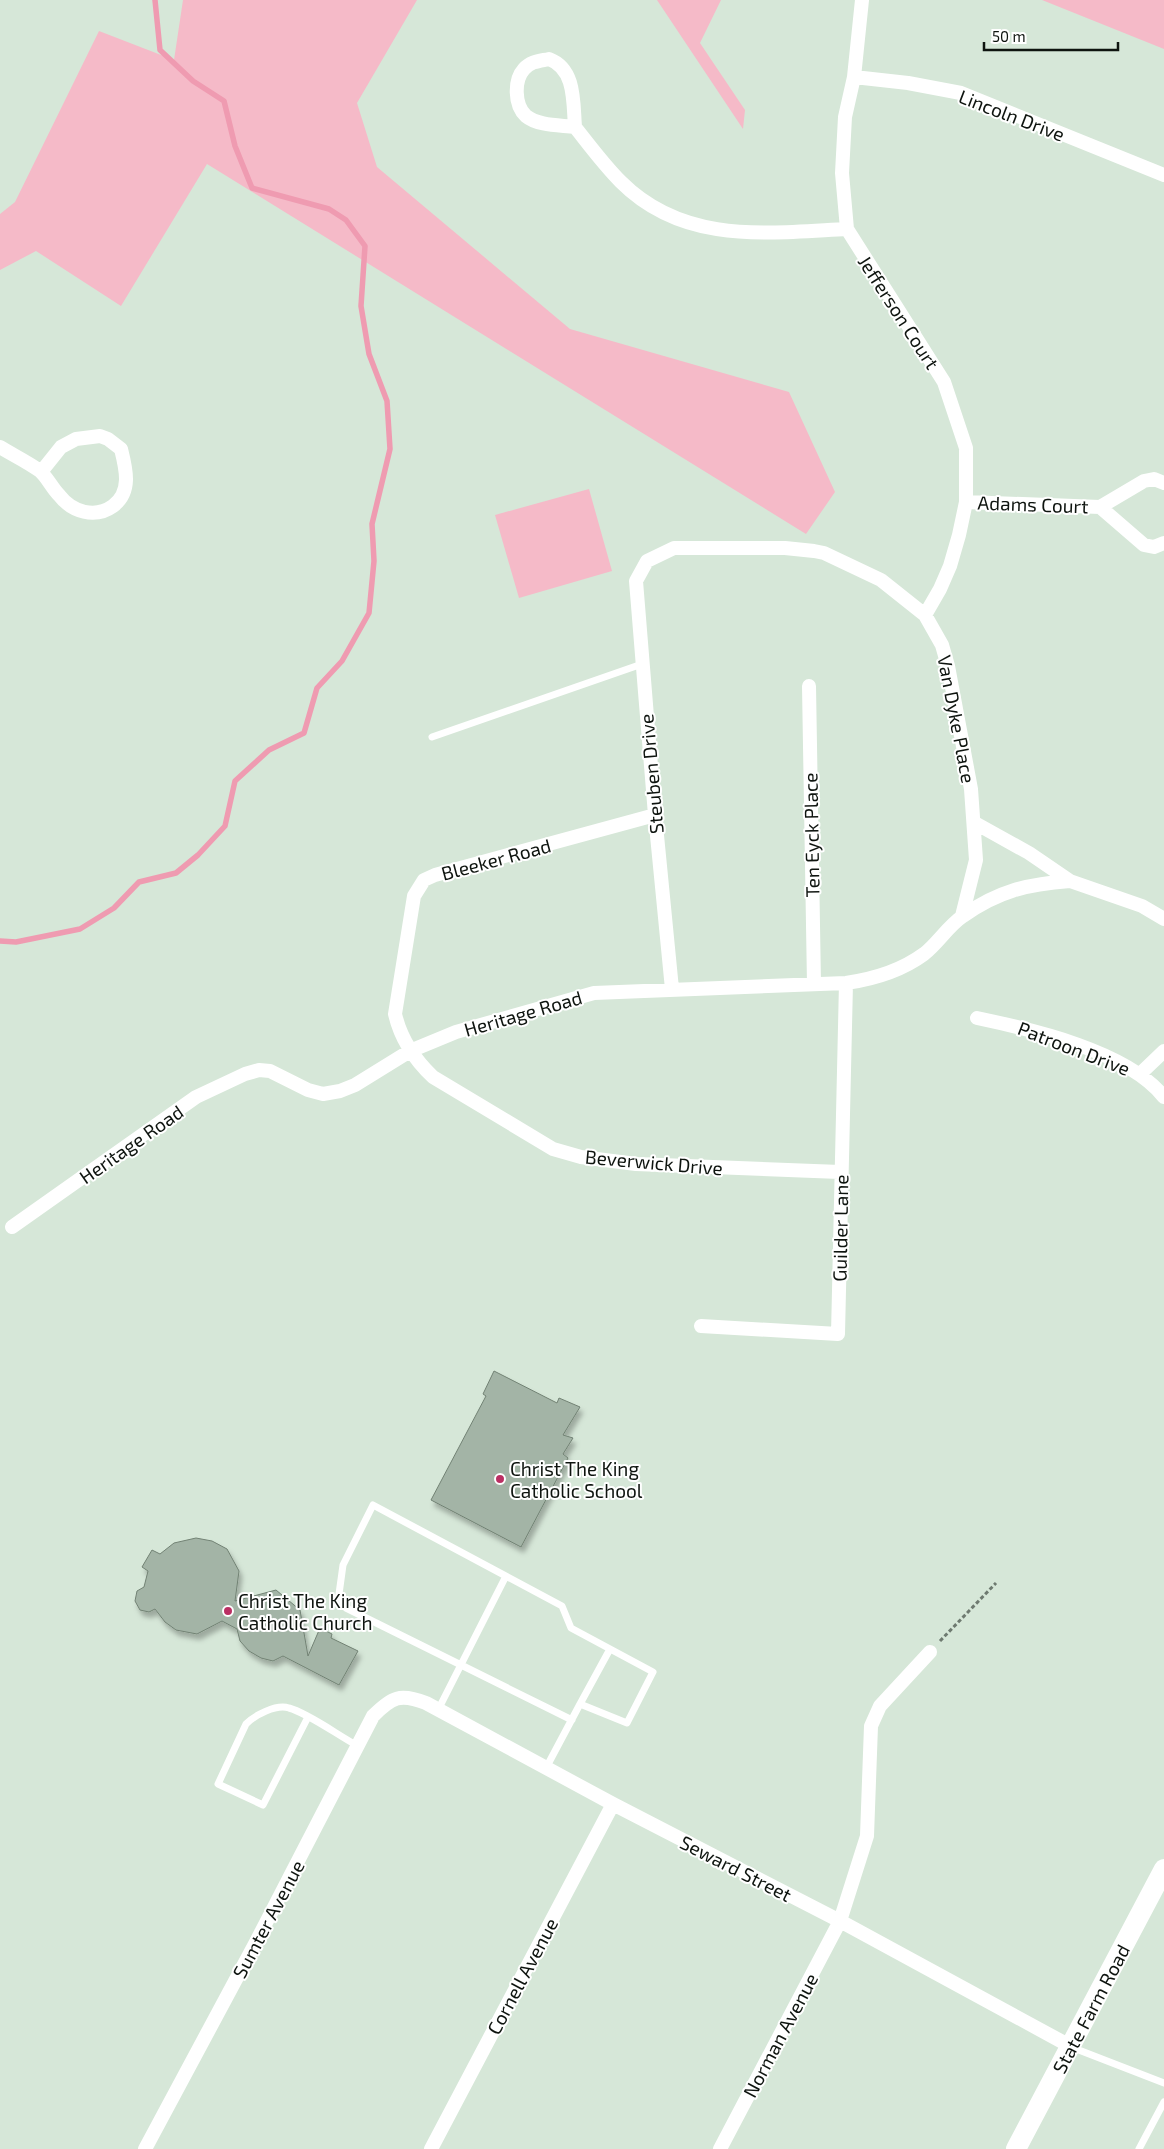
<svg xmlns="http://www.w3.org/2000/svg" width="1164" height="2149" viewBox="0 0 1164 2149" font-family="'Exo 2',sans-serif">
  <defs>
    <filter id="shadow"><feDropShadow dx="3" dy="5.5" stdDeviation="2.5" flood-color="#0004"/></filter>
  </defs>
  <rect width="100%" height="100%" fill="#d6e7d8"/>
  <!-- green -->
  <path fill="#f5bac8" d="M183 0H417L357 103 377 167 570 329 789 392 835 492 806 534 207 164 121 306 36 251 0 270V214L15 202 99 31 174 60Z
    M657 0H721L700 43 745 110 743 129Z
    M1042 0H1164V49Z
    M589 489 612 571 519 598 495 515Z"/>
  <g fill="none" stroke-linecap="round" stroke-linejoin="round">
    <!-- stream -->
    <path stroke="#ef9bb1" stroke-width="5.5" d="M0 941 16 942 80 929 114 908 139 882 176 873 198 855 225 826 235 781 269 750 304 733 317 688 342 661 369 613 374 561 372 524 390 449 387 401 369 354 361 306 365 246 346 220 329 209 252 188 235 146 224 101 193 81 160 50 155 0"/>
  </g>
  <!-- building -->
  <path fill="#a3b4a6" stroke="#728274" filter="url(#shadow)" d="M494 1371 557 1403 559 1398 580 1407 563 1435 573 1438 563 1454 568 1458 521 1547 431 1500 486 1396 483 1394Z
    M196 1538 212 1541 227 1549 239 1571 235 1601 276 1590 300 1610 308 1656 320 1628 332 1634 331 1638 358 1651 339 1685 283 1656 273 1661 261 1658 249 1651 240 1641 237 1629 222 1621 197 1634 176 1630 165 1622 155 1609 149 1612 140 1610 135 1601 137 1591 144 1587 148 1571 142 1567 152 1550 160 1554 174 1543Z"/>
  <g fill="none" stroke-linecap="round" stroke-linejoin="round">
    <!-- path -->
    <path stroke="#6e7a70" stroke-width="3" stroke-dasharray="4 2.5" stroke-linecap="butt" d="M940 1641 996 1583"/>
    <!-- service -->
    <path stroke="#fff" stroke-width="7" d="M432 737 642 664
      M580 1704 610 1649
      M438 1710 506 1576
      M308 1717 263 1805 218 1784 246 1724C255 1715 276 1704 289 1708 308 1713 339 1736 358 1746
      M546 1768 580 1704 627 1723 653 1672 571 1628 562 1606 373 1505 343 1565 339 1594 346 1608 572 1720
      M1071 2047 1164 2083
      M1139 2149 1164 2102"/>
    <!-- minor -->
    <path stroke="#fff" stroke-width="14" d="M862 0 854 77 845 117 842 173 847 229 944 382 966 448V502L959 535 950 566 940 589 925 615
      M549 59C576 69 573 103 575 127 560 125 538 126 526 116 514 105 514 80 524 69 531 61 540 61 549 59Z
      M854 77 908 83 961 93 1164 175
      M575 127C590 146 604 165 621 182 684 245 768 233 847 229
      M0 447C13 455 28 462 40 471 47 477 52 488 59 495 72 512 95 519 113 506 132 492 126 469 121 449L108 439 100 436 76 439 61 447 41 472
      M1164 483 1154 479 1144 481 1100 507 1144 545 1154 547 1164 543
      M966 502 1100 507
      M809 686 814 984
      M655 815 435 875 424 880 414 896 395 1014C401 1040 414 1059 433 1077L553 1149 581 1157 636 1164 840 1172
      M975 823 1029 853 1070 881 1142 906 1164 919
      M672 989 655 815 636 581 647 561 674 548H785L814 551 824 553 881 580 925 615 942 645 948 666 971 789 976 860 962 916
      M977 1018C1034 1030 1127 1051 1164 1097
      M1140 1074 1164 1051
      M12 1227 196 1097 245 1074 259 1070 270 1071 308 1090 323 1094 340 1091 355 1085 410 1051 456 1032 594 993 846 983C874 979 901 971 924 954 938 943 948 926 963 916 998 891 1028 884 1070 881
      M701 1326 838 1334 846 983
      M145 2149 256 1942 373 1716C392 1697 400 1693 426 1703L613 1804 840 1921 1070 2046
      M431 2149 613 1804
      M720 2149 840 1921 867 1836 871 1726 880 1706 930 1652"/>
    <!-- secondary -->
    <path stroke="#fff" stroke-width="20" id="s1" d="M1016 2149 1164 1869"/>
  </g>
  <!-- markers -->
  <g fill="#bb2f63" stroke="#fff" stroke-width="2">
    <circle cx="500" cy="1479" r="5"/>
    <circle cx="228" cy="1611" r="5"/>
  </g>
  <g text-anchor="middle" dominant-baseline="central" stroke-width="4" stroke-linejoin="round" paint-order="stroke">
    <!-- street labels -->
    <g font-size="19" fill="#0e140f" stroke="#fff">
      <text transform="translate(1012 115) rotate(21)">Lincoln Drive</text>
      <text transform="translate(899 312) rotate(57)">Jefferson Court</text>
      <text transform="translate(1033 504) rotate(2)">Adams Court</text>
      <text transform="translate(957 719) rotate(79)">Van Dyke Place</text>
      <text transform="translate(651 774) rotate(-95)">Steuben Drive</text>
      <text transform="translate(811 835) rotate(-91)">Ten Eyck Place</text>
      <text transform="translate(496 859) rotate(-15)">Bleeker Road</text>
      <text transform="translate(523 1013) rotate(-16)">Heritage Road</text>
      <text transform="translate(1074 1048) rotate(21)">Patroon Drive</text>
      <text transform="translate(131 1144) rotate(-35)">Heritage Road</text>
      <text transform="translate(654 1162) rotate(5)">Beverwick Drive</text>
      <text transform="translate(840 1228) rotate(-89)">Guilder Lane</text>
      <text transform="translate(736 1868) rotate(27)">Seward Street</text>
      <text transform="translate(268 1919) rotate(-62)">Sumter Avenue</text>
      <text transform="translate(522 1976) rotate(-62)">Cornell Avenue</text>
      <text stroke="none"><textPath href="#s1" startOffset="159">State Farm Road</textPath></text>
      <text transform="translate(780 2035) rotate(-62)">Norman Avenue</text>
    </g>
    <!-- poi labels -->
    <g font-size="19" fill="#0e140f" stroke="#fff" text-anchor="start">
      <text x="510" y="1468">Christ The King<tspan x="510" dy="22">Catholic School</tspan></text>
      <text x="238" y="1600">Christ The King<tspan x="238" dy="22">Catholic Church</tspan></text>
    </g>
  </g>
  <!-- scale -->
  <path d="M984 42v8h134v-8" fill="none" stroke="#0e140f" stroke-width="2.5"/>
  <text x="992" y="42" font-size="15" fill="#0e140f" stroke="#ffffff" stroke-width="4" paint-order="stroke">50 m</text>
</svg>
